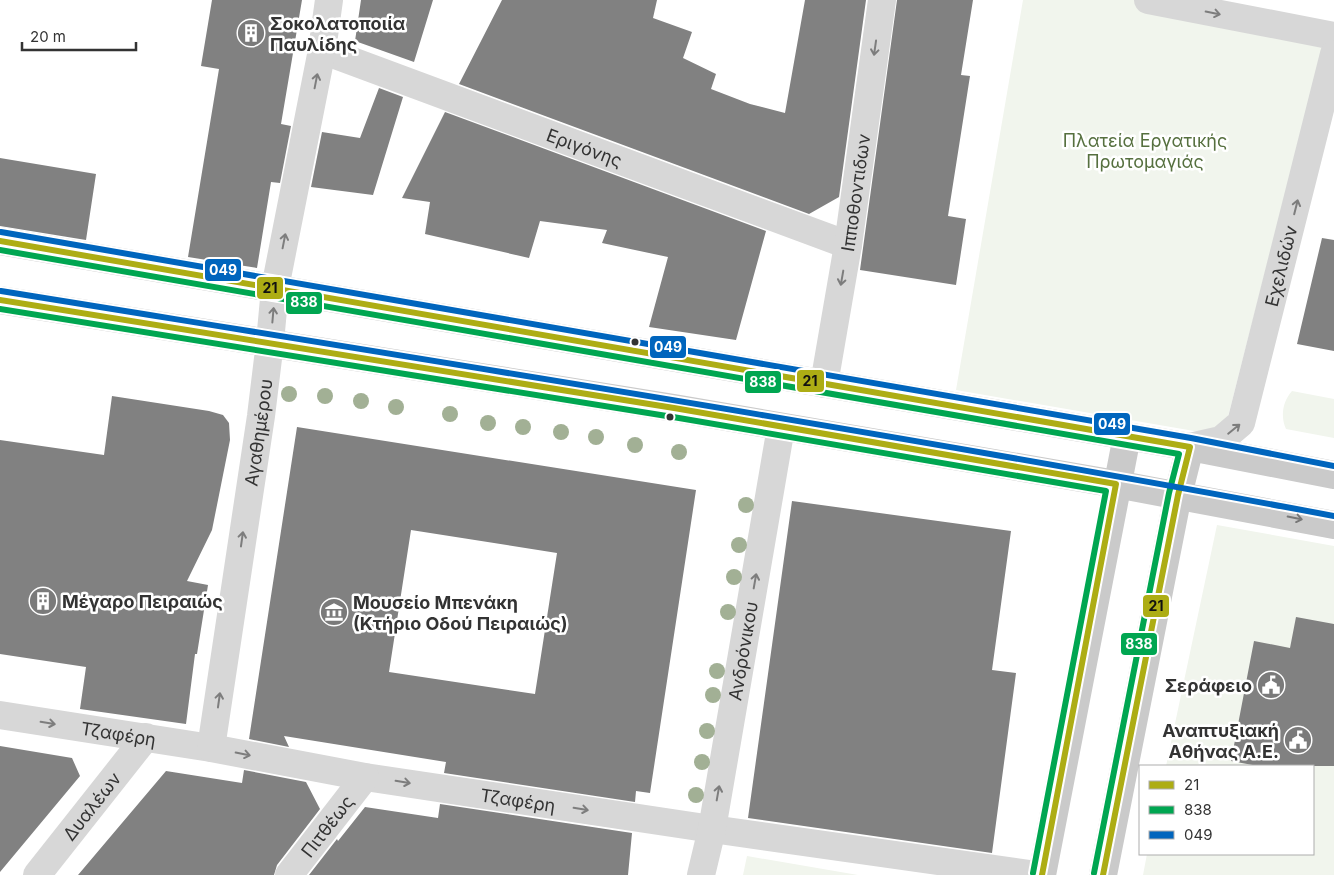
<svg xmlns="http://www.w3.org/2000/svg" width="1334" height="875" viewBox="0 0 1334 875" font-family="Inter,sans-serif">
  <rect width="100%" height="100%" fill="#fff"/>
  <!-- green -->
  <path fill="#f1f5ed" d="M1023 0H1154L1326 35 1223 436 956 390Z
    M1292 391 1334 399V438L1286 429C1280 416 1283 401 1292 391Z
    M1217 525 1334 546V875H1143L1147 854H1313V766H1166Z
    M747 856 858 875H743Z"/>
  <!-- building -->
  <path fill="#818181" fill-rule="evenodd" d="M212 0H302L281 124 291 126 280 183 271 182 257 268 188 257 219 69 201 66Z
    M361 0H433L414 62 355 41Z
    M502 0H657L653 18 692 32 683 58 716 74 711 89 750 104 785 113 805 0H866L839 197 809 214 459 84Z
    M897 0H973L961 75 970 76 948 216 966 219 956 285 860 270Z
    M379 88 403 97 373 195 311 187 322 132 360 138Z
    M445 112 766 231 736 340 649 327 668 257 602 243 607 230 540 221 529 258 425 234 430 202 402 198Z
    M0 158 96 174 86 240 0 226Z
    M1322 238 1334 240V351L1297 344Z
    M112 396 209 411 223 415 229 423 230 440 212 530 187 581 208 585 197 654H195L186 724 80 709 86 667 0 654V440L104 455Z
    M297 427 696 490 650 793 636 791 635 802 444 773 446 762 284 736 289 747 249 739ZM411 530 557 553 535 694 389 672Z
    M792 501 1011 531 992 670 1016 673 992 853 748 818Z
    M1296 617 1334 624V766H1258L1231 761 1254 641 1290 648Z
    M0 746 72 758 80 776 0 872Z
    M244 770 306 782 320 809 277 865 274 875H78L166 771 242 783Z
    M440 804 632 833 628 875H309L337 839 338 841 365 807 438 818Z"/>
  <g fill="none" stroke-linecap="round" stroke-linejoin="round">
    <!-- minor -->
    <g stroke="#d7d7d7" stroke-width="28">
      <path d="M1148 0 1334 36"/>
      <path id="s1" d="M322 50 848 245"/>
      <path id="s2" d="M824 384 848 245 882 0"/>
      <path id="s3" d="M1190 447 1221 440 1241 423 1334 54"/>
      <path id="s4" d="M0 715 211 748 365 777 712 829 1037 875"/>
      <path id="s5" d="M211 748 261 416 270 342 275 288 322 50 329 0"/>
      <path id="s6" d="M37 875 146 737"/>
      <path id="s7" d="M289 875 365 777"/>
      <path id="s8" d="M701 875 712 829 781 427"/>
    </g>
    <!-- major -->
    <path stroke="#cacaca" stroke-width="28" d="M0 241 1190 447 1334 475
      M0 300 674 408 1116 484 1334 525
      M1042 875 1127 436
      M1103 875 1178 495 1190 447"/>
    <defs>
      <path id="bus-1" d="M0 241 1190 447 1178 495 1103 875
        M0 300 674 408 1116 484 1042 875"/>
      <path id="bus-2" d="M0 250 1179 454 1169 493 1094 873
        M0 309 673 417 1106 491 1033 873"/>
      <path id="bus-3" d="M1 232 1191 438 1334 466
        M1 291C446 363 891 433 1334 516"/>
    </defs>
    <!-- bus-1 casing -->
    <use href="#bus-1" stroke="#fff" stroke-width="10"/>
    <!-- bus-2 casing -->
    <use href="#bus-2" stroke="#fff" stroke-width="10"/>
    <!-- bus-3 casing -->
    <use href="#bus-3" stroke="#fff" stroke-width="10"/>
    <!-- bus-1 -->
    <use href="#bus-1" stroke="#adad14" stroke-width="6"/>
    <!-- bus-2 -->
    <use href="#bus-2" stroke="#00a651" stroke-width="6"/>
    <!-- bus-3 -->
    <use href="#bus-3" stroke="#0065bd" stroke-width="6"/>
  </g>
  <!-- trees -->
  <g fill="#a2b095">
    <circle cx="289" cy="394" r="8"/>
    <circle cx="325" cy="396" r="8"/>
    <circle cx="361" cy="401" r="8"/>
    <circle cx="396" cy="407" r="8"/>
    <circle cx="450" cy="414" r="8"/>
    <circle cx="488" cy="423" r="8"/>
    <circle cx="523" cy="427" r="8"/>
    <circle cx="561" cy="432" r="8"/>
    <circle cx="596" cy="437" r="8"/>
    <circle cx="635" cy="445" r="8"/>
    <circle cx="679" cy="452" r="8"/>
    <circle cx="746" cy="505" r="8"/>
    <circle cx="739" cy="545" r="8"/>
    <circle cx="734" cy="577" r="8"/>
    <circle cx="728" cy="612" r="8"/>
    <circle cx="717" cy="671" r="8"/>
    <circle cx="713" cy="695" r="8"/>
    <circle cx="707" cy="731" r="8"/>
    <circle cx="702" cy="762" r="8"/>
    <circle cx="696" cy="795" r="8"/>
  </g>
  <!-- one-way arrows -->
  <defs><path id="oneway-shaft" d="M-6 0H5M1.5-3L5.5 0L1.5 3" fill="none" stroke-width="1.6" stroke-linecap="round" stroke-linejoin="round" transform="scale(1.25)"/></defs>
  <g stroke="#7d7d7d">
    <use href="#oneway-shaft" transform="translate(1213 13) rotate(11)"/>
    <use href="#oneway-shaft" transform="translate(875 48) rotate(98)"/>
    <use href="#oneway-shaft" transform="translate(316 81) rotate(-79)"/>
    <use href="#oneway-shaft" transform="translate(1296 207) rotate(-76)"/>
    <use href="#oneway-shaft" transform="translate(284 241) rotate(-79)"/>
    <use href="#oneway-shaft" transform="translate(842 278) rotate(100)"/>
    <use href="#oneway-shaft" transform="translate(273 315) rotate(-85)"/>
    <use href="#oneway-shaft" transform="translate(1234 429) rotate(-39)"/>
    <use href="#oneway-shaft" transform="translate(242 539) rotate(-82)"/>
    <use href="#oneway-shaft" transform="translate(755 581) rotate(-80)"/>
    <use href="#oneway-shaft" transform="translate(219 700) rotate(-82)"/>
    <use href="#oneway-shaft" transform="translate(48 723) rotate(9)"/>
    <use href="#oneway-shaft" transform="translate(243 754) rotate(11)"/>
    <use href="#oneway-shaft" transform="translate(403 782) rotate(9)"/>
    <use href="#oneway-shaft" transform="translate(718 793) rotate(-80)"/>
    <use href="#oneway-shaft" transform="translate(581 809) rotate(9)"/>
  </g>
  <use stroke="#777" href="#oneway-shaft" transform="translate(1295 518) rotate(11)"/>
  <!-- icons -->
  <defs>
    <symbol id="building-disc" viewBox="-11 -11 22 22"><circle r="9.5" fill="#7a7a7a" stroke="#fff"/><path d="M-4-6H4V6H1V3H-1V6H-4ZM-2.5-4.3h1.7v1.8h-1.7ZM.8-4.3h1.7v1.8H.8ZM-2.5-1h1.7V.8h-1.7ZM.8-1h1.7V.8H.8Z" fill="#fff"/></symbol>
    <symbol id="museum-disc" viewBox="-11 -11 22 22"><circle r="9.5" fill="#7a7a7a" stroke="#fff"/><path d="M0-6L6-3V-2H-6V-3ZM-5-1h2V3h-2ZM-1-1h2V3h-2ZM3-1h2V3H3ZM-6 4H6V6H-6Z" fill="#fff"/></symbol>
    <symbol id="civic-disc" viewBox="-11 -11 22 22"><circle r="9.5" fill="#7a7a7a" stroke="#fff"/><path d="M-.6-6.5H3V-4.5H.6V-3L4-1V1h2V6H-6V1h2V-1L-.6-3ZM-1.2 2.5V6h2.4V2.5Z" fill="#fff"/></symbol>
  </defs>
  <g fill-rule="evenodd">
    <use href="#building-disc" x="235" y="17" width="32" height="32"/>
    <use href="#building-disc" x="27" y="585" width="32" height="32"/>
    <use href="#museum-disc" x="318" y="596" width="32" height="32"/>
    <use href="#civic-disc" x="1255" y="669" width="32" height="32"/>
    <use href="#civic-disc" x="1282" y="724" width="32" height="32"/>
  </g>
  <!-- markers -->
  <g fill="#333" stroke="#fff" stroke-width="2">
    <circle cx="635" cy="342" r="4.5"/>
    <circle cx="670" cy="417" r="4.5"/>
  </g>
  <g text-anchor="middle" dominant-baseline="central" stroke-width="5" stroke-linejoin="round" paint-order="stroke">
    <!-- poi labels -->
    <g font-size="18" font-weight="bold" fill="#333" stroke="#fff" text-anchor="start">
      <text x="270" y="23">Σοκολατοποιία<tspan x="270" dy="21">Παυλίδης</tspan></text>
      <text x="62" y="601">Μέγαρο Πειραιώς</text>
      <text x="353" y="602">Μουσείο Μπενάκη<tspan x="353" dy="21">(Κτήριο Οδού Πειραιώς)</tspan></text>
      <text x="1252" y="685" text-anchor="end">Σεράφειο</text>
      <text x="1279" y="730" text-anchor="end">Αναπτυξιακή<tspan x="1279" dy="21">Αθήνας Α.Ε.</tspan></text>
    </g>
    <!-- park labels -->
    <g font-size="18" fill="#56703f" stroke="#fff">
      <text x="1145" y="140">Πλατεία Εργατικής<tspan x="1145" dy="21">Πρωτομαγιάς</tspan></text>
    </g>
    <!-- street labels -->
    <g font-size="18" fill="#333" stroke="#fff">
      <text stroke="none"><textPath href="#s1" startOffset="280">Εριγόνης</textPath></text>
      <text stroke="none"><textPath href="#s2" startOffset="194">Ιπποθοντιδων</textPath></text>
      <text stroke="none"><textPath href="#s3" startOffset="220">Εχελιδών</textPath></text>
      <text stroke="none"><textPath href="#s5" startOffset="319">Αγαθημέρου</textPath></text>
      <text stroke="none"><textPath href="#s8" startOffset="228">Ανδρόνικου</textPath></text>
      <text stroke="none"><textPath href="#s4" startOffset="120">Τζαφέρη</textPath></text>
      <text stroke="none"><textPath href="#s4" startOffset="525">Τζαφέρη</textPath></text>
      <text stroke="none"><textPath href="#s6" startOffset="88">Δυαλέων</textPath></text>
      <text stroke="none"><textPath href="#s7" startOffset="62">Πιτθέως</textPath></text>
    </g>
  </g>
  <g stroke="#fff" stroke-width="2">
    <rect x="204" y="258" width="38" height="24" rx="5" fill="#0065bd"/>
    <rect x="256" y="276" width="28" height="24" rx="5" fill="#adad14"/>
    <rect x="285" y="291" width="38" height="24" rx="5" fill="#00a651"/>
    <rect x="649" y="335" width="38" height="24" rx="5" fill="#0065bd"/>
    <rect x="796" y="369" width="29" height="24" rx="5" fill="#adad14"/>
    <rect x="744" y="370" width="38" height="24" rx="5" fill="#00a651"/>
    <rect x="1093" y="412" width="38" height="24" rx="5" fill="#0065bd"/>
    <rect x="1142" y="594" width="28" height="24" rx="5" fill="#adad14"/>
    <rect x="1120" y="632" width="38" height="24" rx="5" fill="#00a651"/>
  </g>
  <g font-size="14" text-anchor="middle" font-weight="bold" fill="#fff">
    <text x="223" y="275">049</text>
    <text x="304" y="307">838</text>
    <text x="668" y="352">049</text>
    <text x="763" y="387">838</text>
    <text x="1112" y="429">049</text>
    <text x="1139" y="649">838</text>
  </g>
  <g font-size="14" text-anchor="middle" font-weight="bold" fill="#111">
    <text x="270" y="293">21</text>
    <text x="810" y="386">21</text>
    <text x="1156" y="611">21</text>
  </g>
  <!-- legend -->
  <rect x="1139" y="765" width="175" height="90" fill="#ffffff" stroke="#adadad"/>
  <rect x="1149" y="781" width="25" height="8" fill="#adad14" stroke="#adadad"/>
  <text x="1184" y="790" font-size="15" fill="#333333">21</text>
  <rect x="1149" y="806" width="25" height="8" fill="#00a651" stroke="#adadad"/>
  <text x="1184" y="815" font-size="15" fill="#333333">838</text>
  <rect x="1149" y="831" width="25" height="8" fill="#0065bd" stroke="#adadad"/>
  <text x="1184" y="840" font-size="15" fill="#333333">049</text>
  <!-- scale -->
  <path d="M22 42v8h114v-8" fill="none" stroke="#333333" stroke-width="2.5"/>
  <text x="30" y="42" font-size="15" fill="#333333" stroke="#ffffff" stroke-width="4" paint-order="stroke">20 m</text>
</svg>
